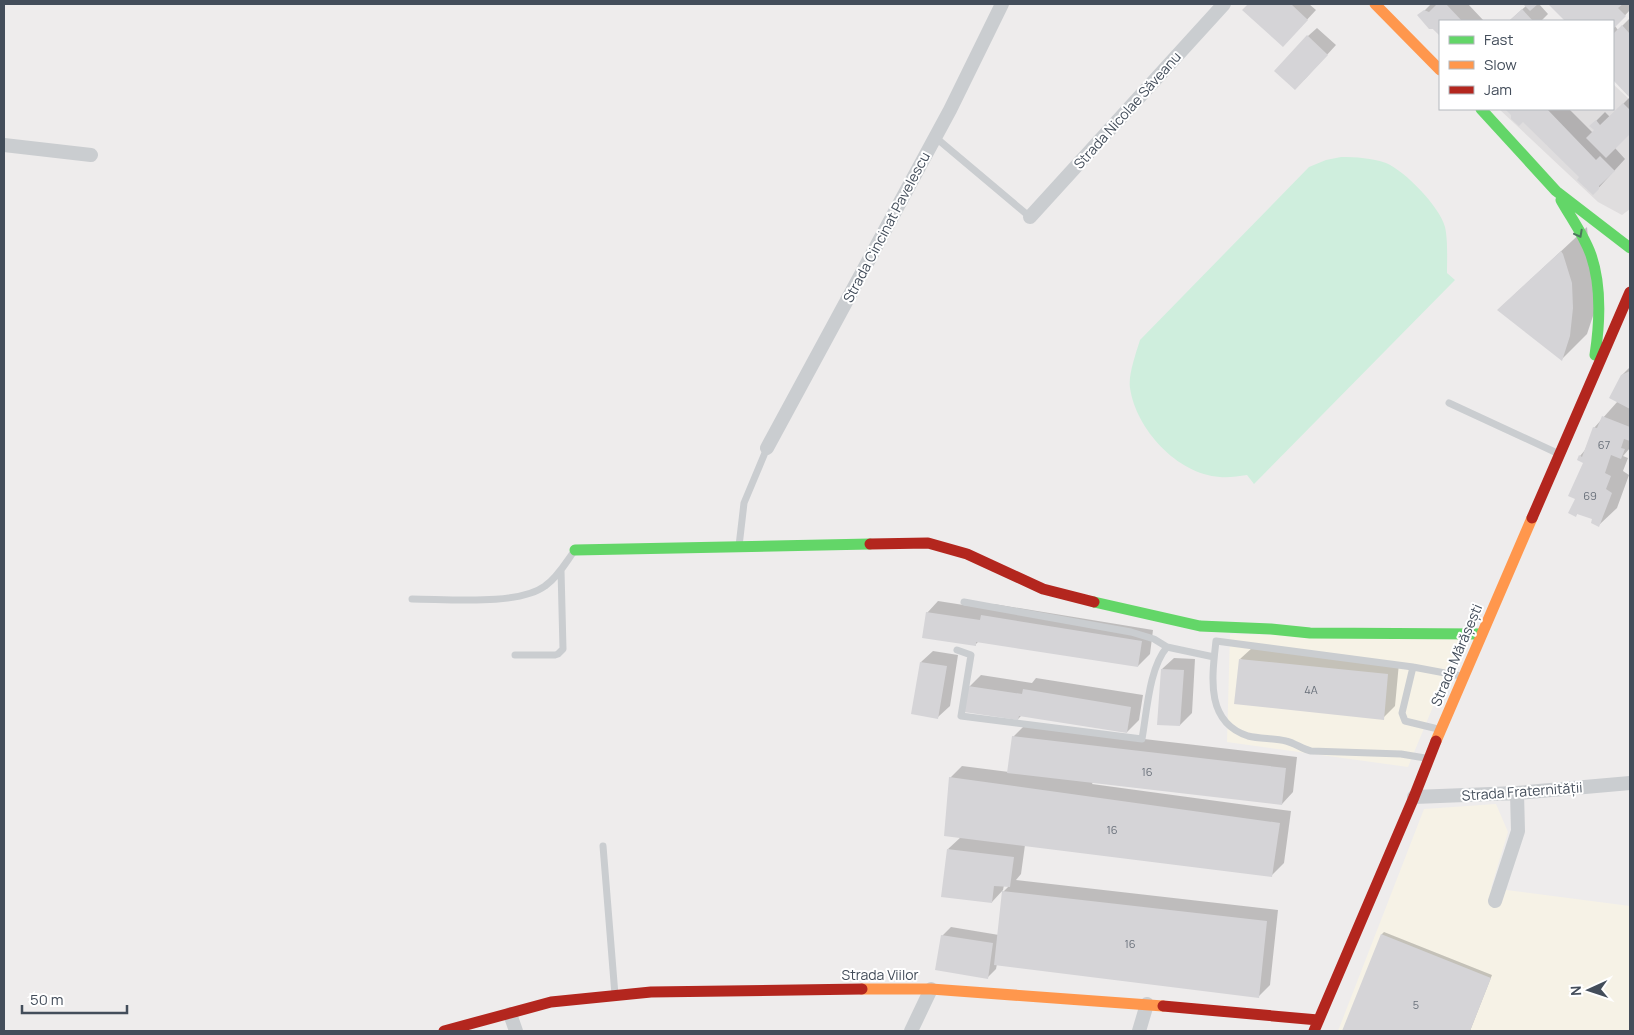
<svg xmlns="http://www.w3.org/2000/svg" width="1634" height="1035" viewBox="0 0 1634 1035" font-family="Manrope,sans-serif">
  <rect width="100%" height="100%" fill="#eeecec"/>
  <!-- commercial -->
  <path fill="#f6f2e6" d="M1230 634 1461 639 1408 767 1227 742Z
    M1496 804 1508 832 1491 888 1630 906V1005L1629 1031H1338L1424 809Z"/>
  <!-- education -->
  <path fill="#dfddde" d="M1613 84 1630 100V209L1622 215 1598 202 1499 109H1613Z"/>
  <!-- green -->
  <path fill="#cfeedd" d="M1341 157C1356 157 1372 158 1386 163 1405 171 1440 207 1445 227 1448 240 1447 260 1447 273L1455 280 1254 484 1247 475C1238 476 1229 478 1220 477 1177 474 1136 429 1130 388 1128 375 1136 353 1140 340L1309 167 1326 160Z"/>
  <!-- shadow -->
  <path fill="#0003" d="M1250 4H1309L1316 10 1291 37 1244 10Z
    M1431 4H1468L1484 21H1440V35L1419 16Z
    M1524 4H1539L1548 14 1541 21H1509L1526 6Z
    M1550 4H1630V10L1615 26 1618 30 1630 18V97L1613 78V21H1567Z
    M1317 28 1336 45 1304 80 1308 36Z
    M1630 97V132L1615 148 1625 159 1593 194 1581 176 1523 120 1507 109H1569L1593 133 1595 130 1591 126 1605 112 1610 117Z
    M1587 227 1595 310 1587 334 1562 359 1499 309Z
    M1630 367V448L1623 456 1628 458 1623 471 1629 475 1617 508 1599 525 1594 519 1578 513 1576 515V498L1584 462 1580 456 1585 450 1594 428 1618 401 1622 375Z
    M938 601 989 609 994 604 1153 630 1150 654 1138 666 979 641 975 645 927 613Z
    M1252 648 1399 663 1395 706 1383 718 1240 659Z
    M933 651 958 655 950 706 938 717 921 662Z
    M1174 658 1195 659 1192 713 1180 725 1162 669Z
    M981 675 1032 683 1036 678 1143 695 1139 720 1127 732 1022 715 1018 719 969 687Z
    M1025 725 1297 757 1293 792 1282 804 1093 782 1092 784 1291 811 1284 863 1272 875 1025 845 1021 874 1016 880 1278 910 1270 985 1258 997 997 964 996 969 987 978 942 936 951 927 999 935 1003 892 1009 886 1004 885 1003 890 992 902 948 849 961 837 950 778 962 766 1009 772 1013 737Z
    M1384 932 1492 975 1470 1031H1343L1382 934Z"/>
  <!-- building -->
  <path fill="#d5d4d7" d="M1248 4H1291L1308 20 1283 47 1242 10Z
    M1437 4H1446L1462 21H1440V36L1433 29H1429L1417 15 1424 10 1429 12Z
    M1523 4H1538L1530 11Z
    M1548 4H1623L1618 8 1626 16 1613 29V21H1565Z
    M1522 9 1533 21H1509Z
    M1622 25 1630 34V98L1613 80V34Z
    M1307 35 1328 55 1295 90 1274 71Z
    M1623 103 1630 110V134L1606 158 1586 138 1594 130 1589 126 1596 120 1600 125Z
    M1505 109H1547L1596 160 1600 156 1615 171 1599 186V189L1593 195 1577 180 1579 177 1523 122 1519 126 1511 119V115Z
    M1561 251 1563 254 1572 283 1573 308 1570 336 1562 361 1497 310Z
    M1630 371V409L1609 398 1621 375Z
    M1602 416 1630 427V441L1624 439 1621 448 1625 449 1621 459 1611 455 1605 473 1611 476 1606 489 1612 493 1599 527 1591 523 1592 519 1577 514 1576 517 1568 513 1575 499 1568 496 1583 463 1577 460 1579 455 1582 457 1593 427 1597 428Z
    M926 612 980 620 981 615 1142 641 1138 667 976 642V646L922 638Z
    M1239 659 1388 674 1384 720 1234 704Z
    M920 662 947 666 938 719 911 714Z
    M1161 669 1184 670 1180 726 1157 725Z
    M968 686 1022 694 1023 689 1131 707 1127 733 1019 716 1018 720 964 712Z
    M1012 736 1286 768 1282 805 1007 773Z
    M949 777 1280 823 1272 877 944 836Z
    M947 849 1014 857 1010 887 994 886 992 903 941 897Z
    M1002 891 1267 921 1259 998 994 965Z
    M1381 934 1491 978 1470 1031H1342Z
    M941 935 993 943 988 979 935 970Z"/>
  <g fill="none" stroke-linecap="round" stroke-linejoin="round">
    <!-- lane -->
    <path stroke="#cacdd0" stroke-width="7" d="M935 137 1030 217
      M1449 403 1557 453
      M739 546 744 503 767 448
      M412 599C447 599 518 606 545 586 558 577 566 562 575 550
      M964 602 1131 632 1154 639 1167 647 1214 657
      M957 650 971 655 961 716 1142 739C1147 711 1149 668 1167 647
      M515 655H555L558 654 563 649 561 570
      M1413 667 1402 713 1405 721 1438 729
      M1425 758 1401 754 1311 751C1302 749 1295 743 1286 741 1274 738 1260 739 1248 736 1205 722 1212 677 1216 641L1413 667 1461 676
      M603 846 615 995"/>
    <!-- street -->
    <path stroke="#cacdd0" stroke-width="14" d="M4 145 91 155
      M1030 217 1224 4
      M767 448 950 110 1002 4
      M1414 797 1517 793 1630 783
      M1495 901 1518 831 1517 793
      M510 1014 516 1031
      M911 1031 931 989
      M1139 1031 1147 1004"/>
    <!-- fast -->
    <path stroke="#63d668" stroke-width="11" d="M1481 109 1556 191 1630 248
      M1561 200C1571 218 1584 235 1591 255 1602 287 1600 322 1595 355
      M575 550 870 544
      M1094 602 1200 626 1271 629 1310 633 1481 634"/>
    <!-- slow -->
    <path stroke="#ff974d" stroke-width="11" d="M1375 4 1440 70
      M1436 741 1532 518
      M862 989H931L1163 1006"/>
    <!-- jam -->
    <path stroke="#b3261e" stroke-width="11" d="M1532 518 1630 292
      M870 544 928 543 967 554 1043 589 1094 602
      M1163 1006 1318 1020
      M444 1031 551 1002 651 992 862 989
      M1314 1031 1414 797 1436 741"/>
  </g>
  <!-- one-way arrows -->
  <defs><path id="oneway-chevron" d="M-2-3.5L2.5 0L-2 3.5" fill="none" stroke-width="1.6" stroke-linecap="round" stroke-linejoin="round" transform="scale(1.25)"/></defs>
  <use stroke="#4d765e" href="#oneway-chevron" transform="translate(1579 234) rotate(62)"/>
  <g text-anchor="middle" dominant-baseline="central" stroke-width="4" stroke-linejoin="round" paint-order="stroke">
    <!-- number labels -->
    <g font-size="11" fill="#69707a">
      <text x="1604" y="444">67</text>
      <text x="1590" y="495">69</text>
      <text x="1311" y="689">4A</text>
      <text x="1147" y="771">16</text>
      <text x="1112" y="829">16</text>
      <text x="1130" y="943">16</text>
      <text x="1416" y="1004">5</text>
    </g>
    <!-- street labels -->
    <g font-size="14" fill="#434d5a" stroke="#fff">
      <text transform="translate(1127 110) rotate(-48)">Strada Nicolae Săveanu</text>
      <text transform="translate(886 227) rotate(-62)">Strada Cincinat Pavelescu</text>
      <text transform="translate(1456 655) rotate(-67)">Strada Mărășești</text>
      <text transform="translate(1522 791) rotate(-4)">Strada Fraternității</text>
      <text x="880" y="974">Strada Viilor</text>
    </g>
  </g>
  <!-- border -->
  <rect width="1634" height="1035" fill="none" stroke="#434d5a" stroke-width="10"/>
  <!-- legend -->
  <rect x="1439" y="20" width="175" height="90" fill="#ffffff" stroke="#b4b8bd"/>
  <rect x="1449" y="36" width="25" height="8" fill="#63d668" stroke="#b4b8bd"/>
  <text x="1484" y="45" font-size="15" fill="#434d5a">Fast</text>
  <rect x="1449" y="61" width="25" height="8" fill="#ff974d" stroke="#b4b8bd"/>
  <text x="1484" y="70" font-size="15" fill="#434d5a">Slow</text>
  <rect x="1449" y="86" width="25" height="8" fill="#b3261e" stroke="#b4b8bd"/>
  <text x="1484" y="95" font-size="15" fill="#434d5a">Jam</text>
  <!-- north arrow -->
  <g transform="translate(1589 990) rotate(267)" stroke="#ffffff" stroke-width="4" paint-order="stroke">
  <path d="M0-4L9 19L0 12L-9 19Z" fill="#434d5a"/>
  <text y="-8" font-size="14" font-weight="bold" text-anchor="middle" fill="#434d5a">N</text>
  </g>
  <!-- scale -->
  <path d="M22 1005v8h105v-8" fill="none" stroke="#434d5a" stroke-width="2.5"/>
  <text x="30" y="1005" font-size="15" fill="#434d5a" stroke="#ffffff" stroke-width="4" paint-order="stroke">50 m</text>
</svg>
